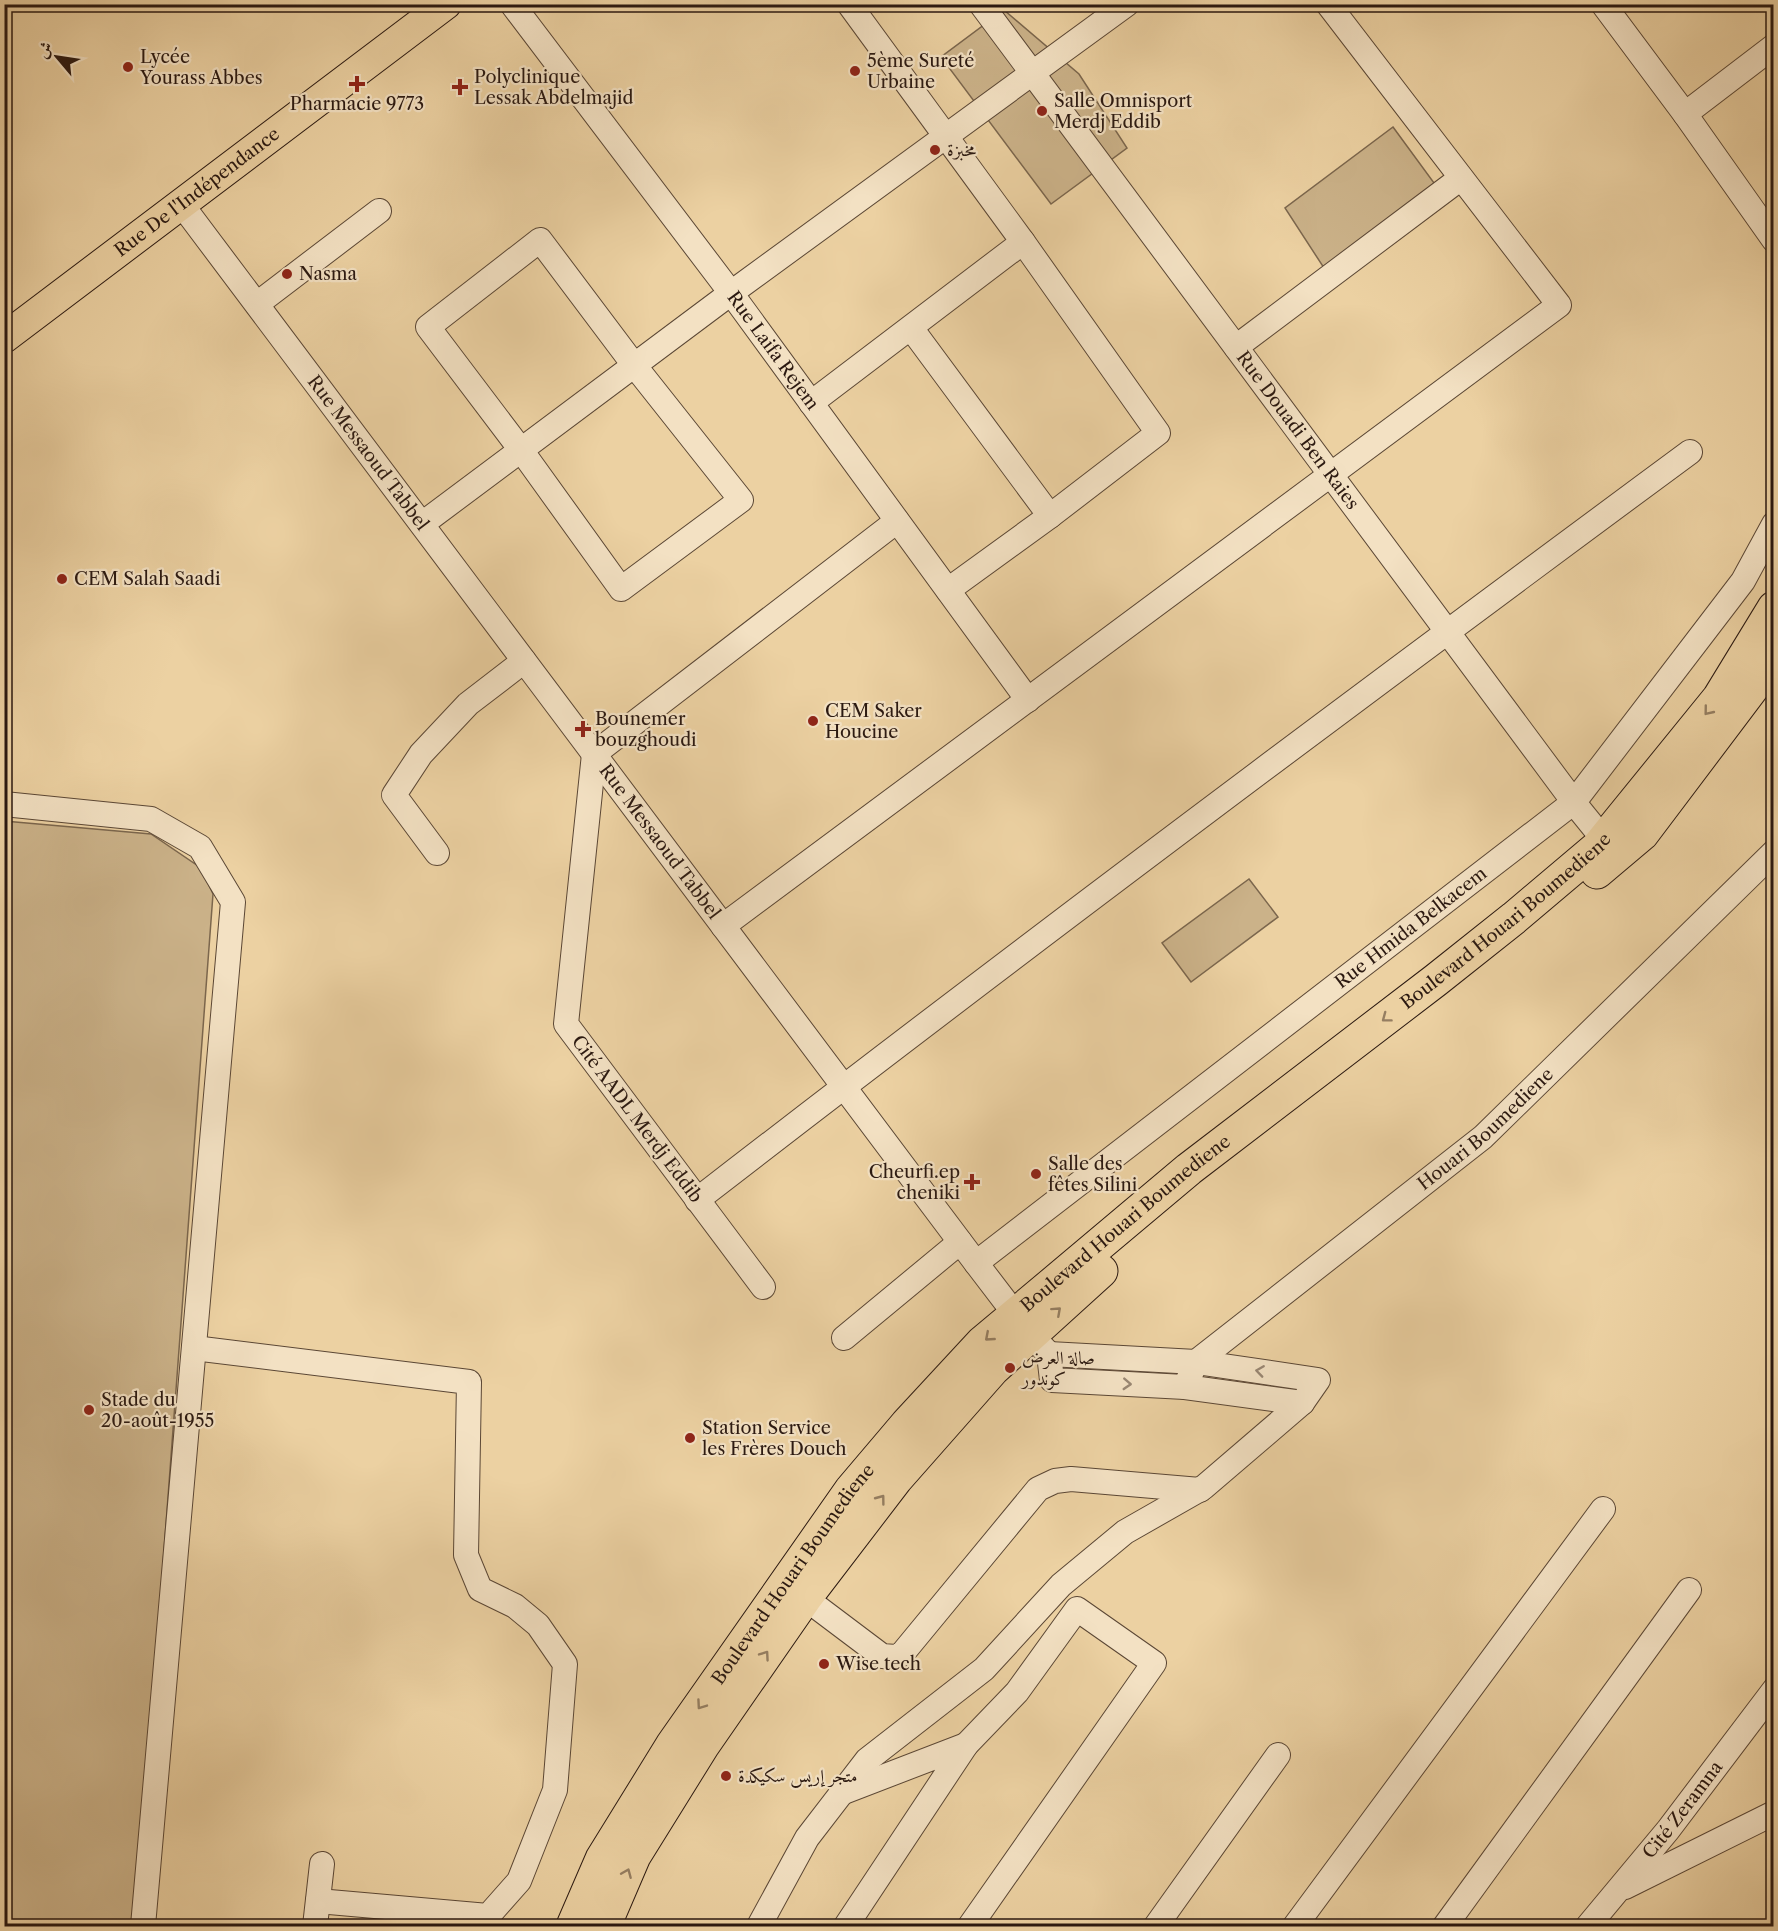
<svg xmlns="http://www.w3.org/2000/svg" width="1778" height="1931" viewBox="0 0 1778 1931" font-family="'Libre Caslon Text',Amiri,serif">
  <rect width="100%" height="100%" fill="#ecd1a2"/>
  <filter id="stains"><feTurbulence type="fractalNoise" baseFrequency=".00333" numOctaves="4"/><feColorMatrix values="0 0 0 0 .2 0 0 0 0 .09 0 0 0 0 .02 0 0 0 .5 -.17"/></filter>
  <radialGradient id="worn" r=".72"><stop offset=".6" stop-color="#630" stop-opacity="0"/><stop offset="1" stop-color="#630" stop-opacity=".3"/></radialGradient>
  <!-- green -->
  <path fill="#cbb289" stroke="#7b664d" stroke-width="1.5" d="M1004 10 1079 74 1127 148 1051 204 941 57Z
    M1393 127 1437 187 1324 268 1285 208Z
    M4 821 151 834 201 868 213 894 136 1926H5Z
    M1249 879 1278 917 1191 982 1162 943Z"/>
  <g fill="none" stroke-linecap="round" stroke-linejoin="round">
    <defs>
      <g id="minor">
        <path id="s1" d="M512 4 731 293 1028 700"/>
        <path d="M849 4 1023 242"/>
        <path id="s2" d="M981 4 1579 809 1613 851"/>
        <path d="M1603 4 1685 114"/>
        <path d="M1774 46 1685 114 1774 240"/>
        <path id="s3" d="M182 205 976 1263 1031 1335 1049 1354"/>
        <path d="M540 240 634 365 741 500 621 589 521 450 428 327Z"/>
        <path d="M257 304 379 211"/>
        <path d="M911 328 1050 516"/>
        <path d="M1236 347 1461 178"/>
        <path d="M811 403 1023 242 1158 433 1050 516 948 590"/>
        <path d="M422 524 731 293 1127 4"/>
        <path d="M4 804 151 819 200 847 233 902 143 1926"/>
        <path d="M437 853 394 795 421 754 468 704 524 661"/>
        <path d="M723 926 1559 305 1328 4"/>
        <path d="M697 1200C1025 946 1357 698 1690 452"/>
        <path id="s4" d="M976 1263 1574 802 1743 581 1774 524"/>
        <path d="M763 1287 566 1024 594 754 897 521"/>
        <path d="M844 1338 960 1242"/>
        <path d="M194 1348 469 1382 466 1555 480 1589 515 1606 538 1625 565 1664 555 1790 519 1881 488 1916 318 1901"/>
        <path d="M1049 1354 1052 1380 1185 1387 1302 1403"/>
        <path id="s5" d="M1185 1387 1196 1362 1483 1137 1774 852"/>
        <path d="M805 1598 882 1656 896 1657 902 1654 1038 1489 1055 1481 1071 1479 1200 1490"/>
        <path d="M966 1745 1017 1692 1077 1609 1154 1663 970 1926"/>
        <path d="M841 1793 966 1745 846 1926"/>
        <path d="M1625 1887 1774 1813"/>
        <path d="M315 1926 322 1864"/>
        <path d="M759 1926 807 1838 867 1760 984 1669 1061 1585 1125 1532 1204 1487 1302 1403 1318 1380 1196 1362 1049 1354"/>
        <path d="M1156 1926 1278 1755"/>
        <path d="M1295 1926 1603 1509"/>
        <path d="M1445 1926 1689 1590"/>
        <path id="s6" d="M1588 1926 1668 1830 1774 1690"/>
      </g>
      <g id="major">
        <path id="s7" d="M4 338 446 4"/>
      </g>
      <g id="highway">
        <path d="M1597 872 1642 834 1774 659"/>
        <path id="s8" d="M573 1926 602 1859 673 1744 851 1490 907 1424 982 1343 1189 1169 1436 980 1514 918 1598 847 1719 698 1774 608"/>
        <path d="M604 1926 634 1856 703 1745 805 1598 896 1479 993 1369 1101 1271"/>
      </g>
    </defs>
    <!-- minor casing -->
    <use href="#minor" stroke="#5b4735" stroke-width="26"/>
    <!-- major casing -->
    <use href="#major" stroke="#2b1911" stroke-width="32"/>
    <!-- highway casing -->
    <use href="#highway" stroke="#2b1911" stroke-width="35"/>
    <!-- minor -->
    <use href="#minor" stroke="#f3e1c3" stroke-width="24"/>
    <!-- major -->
    <use href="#major" stroke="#ecd1a2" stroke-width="30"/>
    <!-- highway -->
    <use href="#highway" stroke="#ecd1a2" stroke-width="33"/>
  </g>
  <!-- one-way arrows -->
  <defs><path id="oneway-chevron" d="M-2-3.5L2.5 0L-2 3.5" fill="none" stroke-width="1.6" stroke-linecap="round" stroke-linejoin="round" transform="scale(1.5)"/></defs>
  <g stroke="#957e61">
    <use href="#oneway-chevron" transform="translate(1708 711) rotate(129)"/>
    <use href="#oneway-chevron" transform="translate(1386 1018) rotate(143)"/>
    <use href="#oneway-chevron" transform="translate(1057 1311) rotate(-42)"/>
    <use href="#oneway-chevron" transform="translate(989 1337) rotate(139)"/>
    <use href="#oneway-chevron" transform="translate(881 1499) rotate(-53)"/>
    <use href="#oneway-chevron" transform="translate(765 1655) rotate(-55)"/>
    <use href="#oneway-chevron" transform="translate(701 1705) rotate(125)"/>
    <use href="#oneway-chevron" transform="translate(627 1873) rotate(-67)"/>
  </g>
  <g stroke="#998773">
    <use href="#oneway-chevron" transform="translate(1260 1371) rotate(-172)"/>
    <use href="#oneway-chevron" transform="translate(1127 1384) rotate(3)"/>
  </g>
  <!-- markers -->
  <g fill="#8f2418" stroke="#f3e1c3" stroke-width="2">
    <circle cx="128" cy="67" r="6"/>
    <circle cx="855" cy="71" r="6"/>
    <path d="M354 75h6v6h6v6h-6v6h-6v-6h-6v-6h6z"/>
    <path d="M457 78h6v6h6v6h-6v6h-6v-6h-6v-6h6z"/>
    <circle cx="1042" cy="111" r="6"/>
    <circle cx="935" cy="150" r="6"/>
    <circle cx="287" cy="274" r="6"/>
    <circle cx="62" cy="579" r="6"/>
    <circle cx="813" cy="721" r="6"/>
    <path d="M580 720h6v6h6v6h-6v6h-6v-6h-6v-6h6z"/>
    <circle cx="1036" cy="1174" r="6"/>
    <path d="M969 1173h6v6h6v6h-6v6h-6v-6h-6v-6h6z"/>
    <circle cx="1010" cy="1368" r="6"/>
    <circle cx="89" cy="1410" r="6"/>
    <circle cx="690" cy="1438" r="6"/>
    <circle cx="824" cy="1664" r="6"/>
    <circle cx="726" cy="1776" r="6"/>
  </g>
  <g text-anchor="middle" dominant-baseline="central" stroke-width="4.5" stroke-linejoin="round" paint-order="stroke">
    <!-- poi labels -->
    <g font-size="18" fill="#2b1911" stroke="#f3e1c3" text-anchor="start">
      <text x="140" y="57">Lycée<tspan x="140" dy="21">Yourass Abbes</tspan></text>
      <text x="867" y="61">5ème Sureté<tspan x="867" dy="21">Urbaine</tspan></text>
      <text x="474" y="77">Polyclinique<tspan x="474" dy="21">Lessak Abdelmajid</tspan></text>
      <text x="1054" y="101">Salle Omnisport<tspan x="1054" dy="21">Merdj Eddib</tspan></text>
      <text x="357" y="104" text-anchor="middle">Pharmacie 9773</text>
      <text x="947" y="150">مخبزة</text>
      <text x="299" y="274">Nasma</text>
      <text x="74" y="579">CEM Salah Saadi</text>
      <text x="825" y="711">CEM Saker<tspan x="825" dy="21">Houcine</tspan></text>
      <text x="595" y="719">Bounemer<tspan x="595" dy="21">bouzghoudi</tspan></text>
      <text x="1048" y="1164">Salle des<tspan x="1048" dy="21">fêtes Silini</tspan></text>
      <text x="960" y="1172" text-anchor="end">Cheurfi.ep<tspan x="960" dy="21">cheniki</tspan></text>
      <text x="1022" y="1358">صالة العرض<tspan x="1022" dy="21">كوندور</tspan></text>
      <text x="101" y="1400">Stade du<tspan x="101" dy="21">20-août-1955</tspan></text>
      <text x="702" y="1428">Station Service<tspan x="702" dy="21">les Frères Douch</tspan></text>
      <text x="836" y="1664">Wise tech</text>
      <text x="738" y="1776">متجر إريس سكيكدة</text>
    </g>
    <!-- street labels -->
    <g font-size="18" fill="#2b1911" stroke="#f3e1c3">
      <text stroke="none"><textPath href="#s7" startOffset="242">Rue De l'Indépendance</textPath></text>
      <text stroke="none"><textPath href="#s1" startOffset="434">Rue Laifa Rejem</textPath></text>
      <text stroke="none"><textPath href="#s2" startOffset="531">Rue Douadi Ben Raies</textPath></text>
      <text stroke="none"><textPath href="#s3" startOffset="310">Rue Messaoud Tabbel</textPath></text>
      <text stroke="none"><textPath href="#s3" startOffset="796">Rue Messaoud Tabbel</textPath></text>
      <text stroke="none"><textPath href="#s8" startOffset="1388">Boulevard Houari Boumediene</textPath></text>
      <text stroke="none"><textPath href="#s4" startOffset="549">Rue Hmida Belkacem</textPath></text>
      <text transform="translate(637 1119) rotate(53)">Cité AADL Merdj Eddib</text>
      <text stroke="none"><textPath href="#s5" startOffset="399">Houari Boumediene</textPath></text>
      <text stroke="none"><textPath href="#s8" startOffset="902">Boulevard Houari Boumediene</textPath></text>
      <text stroke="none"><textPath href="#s8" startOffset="416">Boulevard Houari Boumediene</textPath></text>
      <text stroke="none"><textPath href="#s6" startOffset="150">Cité Zeramna</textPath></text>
    </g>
  </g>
  <!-- margin -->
  <rect width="1778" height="1931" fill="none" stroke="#ecd1a2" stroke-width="24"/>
  <rect x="6" y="6" width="1766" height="1919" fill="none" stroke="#2b1911" stroke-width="3"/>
  <rect x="12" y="12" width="1754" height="1907" fill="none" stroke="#2b1911" stroke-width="1.5"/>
  <!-- north arrow -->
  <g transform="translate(57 57) rotate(299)" stroke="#f3e1c3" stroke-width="4.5" paint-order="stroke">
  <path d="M0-4.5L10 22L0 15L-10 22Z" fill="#2b1911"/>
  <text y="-9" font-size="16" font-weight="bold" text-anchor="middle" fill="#2b1911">ش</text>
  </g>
  <rect width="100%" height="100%" filter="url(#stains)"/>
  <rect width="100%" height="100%" fill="url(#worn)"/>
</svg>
